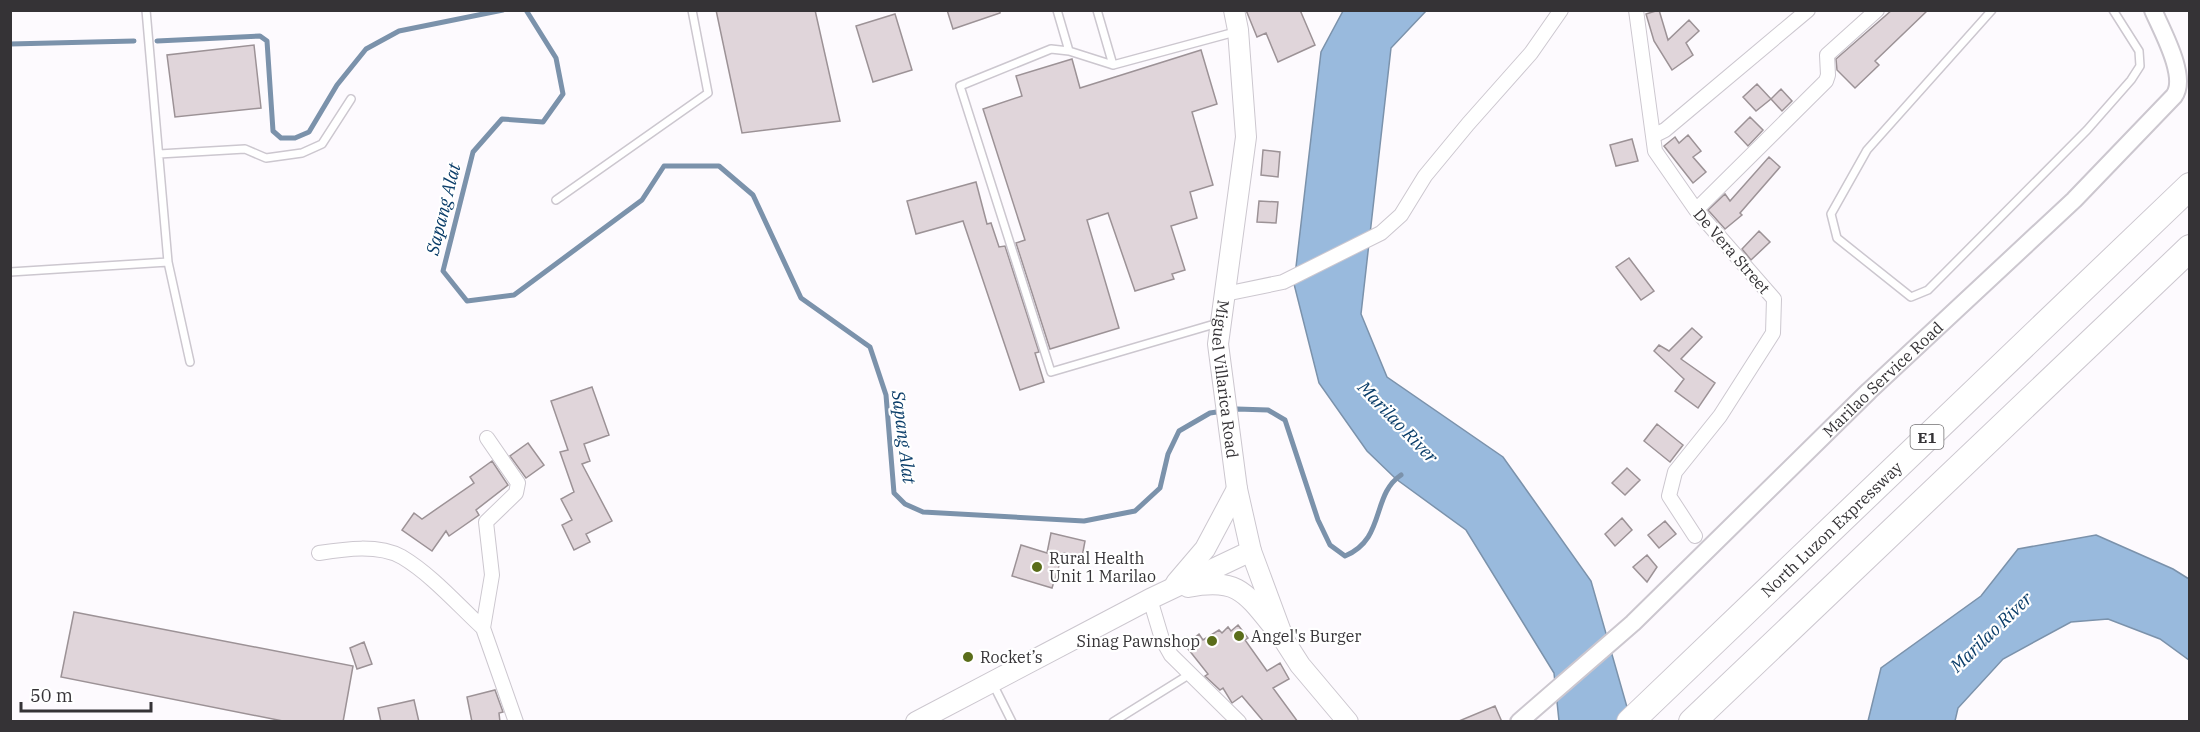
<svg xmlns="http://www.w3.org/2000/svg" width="2200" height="732" viewBox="0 0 2200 732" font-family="'IBM Plex Serif',serif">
  <rect width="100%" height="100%" fill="#fdfafe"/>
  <!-- water -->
  <path fill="#99badd" stroke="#7b92ab" stroke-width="1.5" d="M1343 11H1426L1391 48 1361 314 1387 377 1503 457 1591 581 1631 721H1559L1554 673 1466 530 1396 479 1367 451 1319 383 1294 284 1321 52Z
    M2096 535 2173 569 2189 579V660L2160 639 2108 619 2071 622 2003 659 1958 708 1955 721H1868L1881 668 1981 596 2018 549Z"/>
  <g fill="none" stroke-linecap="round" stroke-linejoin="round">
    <!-- stream -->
    <path stroke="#7b92ab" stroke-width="5" d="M526 10 556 58 563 94 543 122 502 119 473 152 443 271 467 301 514 295 642 200 664 166H719L753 195 801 298 870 347 886 395 894 493 905 504 923 512 1084 521 1135 511 1160 488 1168 454 1179 431 1210 413 1237 409 1268 410 1285 420 1318 520 1330 545 1345 556C1386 539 1371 495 1401 475
      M157 41 260 36 267 41 273 131 281 138H295L309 132 337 85 366 49 399 31 503 10
      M10 44 134 41"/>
  </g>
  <!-- building -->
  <path fill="#e0d5da" stroke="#9c9296" stroke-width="1.5" d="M716 10H815L840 121 742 133Z
    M947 10H1000V13L953 29Z
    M1246 10H1300L1315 45 1278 62 1266 33 1257 37Z
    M1659 10 1668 40 1689 20 1699 31 1686 43 1693 55 1672 70 1654 41 1646 14Z
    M1892 10H1928L1875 61 1879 65 1855 88 1837 70 1836 59Z
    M895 14 912 70 873 82 856 26Z
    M254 45 261 108 175 117 167 55Z
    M1201 50 1217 104 1192 112 1213 185 1190 192 1197 218 1171 226 1185 270 1172 274 1174 279 1135 291 1108 213 1087 220 1119 328 1050 349 1016 243 1025 240 983 109 1022 96 1016 76 1072 59 1080 88Z
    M1757 84 1771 99 1781 89 1792 101 1782 111 1771 99 1756 111 1743 97Z
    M1750 117 1763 130 1748 146 1735 132Z
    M1688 135 1701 151 1693 157 1706 172 1693 183 1664 146 1675 137 1679 143Z
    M1632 139 1638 161 1616 166 1610 145Z
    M1263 150 1280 152 1278 177 1261 175Z
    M1769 157 1780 167 1740 213 1742 215 1725 229 1708 210 1725 194 1730 201Z
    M976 182 987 224 991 223 999 247 1005 246 1039 352 1035 353 1044 382 1020 390 963 221 916 234 907 201Z
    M1259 201 1278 202 1276 223 1257 222Z
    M1759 231 1770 242 1751 260 1742 249Z
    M1629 258 1654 291 1641 300 1616 267Z
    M1692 328 1702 337 1681 359 1715 383 1698 408 1675 391 1684 379 1654 351 1659 345 1669 351Z
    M592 387 609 435 584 444 590 461 582 464 612 521 586 534 590 542 574 550 562 525 572 520 561 499 574 492 560 452 568 450 551 401Z
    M1657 424 1683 445 1670 462 1644 441Z
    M528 443 544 465 526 478 510 456Z
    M492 461 508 485 476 510 479 515 449 536 446 531 432 551 402 530 414 513 422 519 474 483 470 477Z
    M1627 468 1640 480 1625 495 1612 483Z
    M1622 518 1632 530 1615 546 1605 534Z
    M1665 521 1676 534 1659 548 1648 535Z
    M1051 533 1085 541 1082 557 1063 553 1052 588 1012 576 1021 545 1047 553Z
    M1647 555 1657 567 1647 582 1633 567Z
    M74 612 353 666 343 722H288L61 677Z
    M1238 625 1248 638 1245 640 1267 671 1280 663 1289 679 1273 688 1298 722H1264L1242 696 1232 703 1223 688 1220 690 1205 676 1208 674 1185 645 1199 634 1203 640 1219 630 1222 633 1228 627 1231 631Z
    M364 642 372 664 357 669 350 648Z
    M495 690 503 712 499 713 500 722H472L467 697Z
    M414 700 419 722H381L378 708Z
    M1495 706 1502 722H1459V721Z"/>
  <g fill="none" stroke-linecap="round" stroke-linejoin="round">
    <defs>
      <path id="service" d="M1057 10 1069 51
        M1097 10 1113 65 1235 32
        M1992 10 1867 150 1831 214 1837 238 1911 297 1928 290 2087 130 2131 80 2140 66 2139 51 2113 10
        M1113 65 1069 51 1051 49 960 86 1051 372 1218 323
        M159 154 245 149 266 158 302 153 322 144 351 99
        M556 200 708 93 692 10
        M168 262 190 362
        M10 272 168 262 146 10
        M993 684 1012 722
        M1113 722 1190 674"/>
      <path id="minor" d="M1636 10 1655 151 1696 210 1774 299 1773 333 1720 416 1675 472 1669 496 1695 536
        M1653 136 1665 130 1808 10
        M1696 210 1826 81 1828 75 1827 55 1877 10
        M1225 294 1283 282 1381 233 1401 215 1425 176 1468 124 1531 53 1561 10
        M487 438 518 483 516 493 486 522 492 575 483 628 516 722
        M319 553C345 549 378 544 402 557 432 575 458 605 483 628
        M1150 599 1162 639 1171 655 1239 722"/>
      <g id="tertiary">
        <path id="s1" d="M1519 722 1633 623 1869 391 2074 200 2174 96C2188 77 2162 31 2153 10"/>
      </g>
      <g id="secondary">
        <path id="s2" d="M1234 10 1238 30 1246 137 1218 344 1237 489 1251 551 1284 640 1300 665 1348 722"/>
        <path d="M1176 583 1205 549 1237 489"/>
        <path d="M1188 587C1235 578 1244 590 1272 625"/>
        <path d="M916 722 1150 599 1251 551"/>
      </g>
      <g id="motorway">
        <path id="s3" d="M1630 722 2190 186"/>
        <path d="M1692 722 2190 248"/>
      </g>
    </defs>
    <!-- service casing -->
    <use href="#service" stroke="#ccc7cf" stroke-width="10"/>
    <!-- minor casing -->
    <use href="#minor" stroke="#ccc7cf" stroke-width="16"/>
    <!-- tertiary casing -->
    <use href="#tertiary" stroke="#ccc7cf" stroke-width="20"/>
    <!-- secondary casing -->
    <use href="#secondary" stroke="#ccc7cf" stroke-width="22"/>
    <!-- motorway casing -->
    <use href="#motorway" stroke="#ccc7cf" stroke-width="28"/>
    <!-- service -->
    <use href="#service" stroke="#fff" stroke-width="7"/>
    <!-- minor -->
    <use href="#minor" stroke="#fff" stroke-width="14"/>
    <!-- tertiary -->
    <use href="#tertiary" stroke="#fff" stroke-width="16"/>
    <!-- secondary -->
    <use href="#secondary" stroke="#fff" stroke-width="20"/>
    <!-- motorway -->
    <use href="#motorway" stroke="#fff" stroke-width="26"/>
  </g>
  <!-- markers -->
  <g fill="#5a6d1a" stroke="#fff" stroke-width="2">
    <circle cx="1037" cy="567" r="6"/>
    <circle cx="1239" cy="636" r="6"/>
    <circle cx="1212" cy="641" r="6"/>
    <circle cx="968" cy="657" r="6"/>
  </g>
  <g text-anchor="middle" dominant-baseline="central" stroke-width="4.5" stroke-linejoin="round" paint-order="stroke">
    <!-- shield labels -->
    <rect fill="#fff" stroke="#727072" stroke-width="1.5" x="1910.5" y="425" width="33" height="24" rx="4.5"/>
    <g font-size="15" font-weight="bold" fill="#353336">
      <text x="1927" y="437">E1</text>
    </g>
    <!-- street labels -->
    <g font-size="16" fill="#353336" stroke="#fff">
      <text transform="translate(1732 251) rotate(49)">De Vera Street</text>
      <text stroke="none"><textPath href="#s2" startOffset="372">Miguel Villarica Road</textPath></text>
      <text stroke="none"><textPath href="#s1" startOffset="500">Marilao Service Road</textPath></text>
      <text stroke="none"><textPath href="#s3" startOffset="279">North Luzon Expressway</textPath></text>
    </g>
    <!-- poi labels -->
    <g font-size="16" fill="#353336" stroke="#fff" text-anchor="start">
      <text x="1049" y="558">Rural Health<tspan x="1049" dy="18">Unit 1 Marilao</tspan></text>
      <text x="1251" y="636">Angel's Burger</text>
      <text x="1200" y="641" text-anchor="end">Sinag Pawnshop</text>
      <text x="980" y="657">Rocket’s</text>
    </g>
    <!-- water labels -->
    <g font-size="18" font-style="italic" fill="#0a3d69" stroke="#fff">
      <text transform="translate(443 209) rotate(-76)">Sapang Alat</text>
      <text transform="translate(1398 422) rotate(46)">Marilao River</text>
      <text transform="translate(904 437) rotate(83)">Sapang Alat</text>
      <text transform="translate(1991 632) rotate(-44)">Marilao River</text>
    </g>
  </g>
  <!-- border -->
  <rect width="2200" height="732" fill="none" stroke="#353336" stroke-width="24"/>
  <!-- scale -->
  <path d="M21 702v9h130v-9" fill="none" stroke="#353336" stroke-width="3"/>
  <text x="30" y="702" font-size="18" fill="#353336" stroke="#ffffff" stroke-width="4.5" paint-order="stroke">50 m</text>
</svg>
